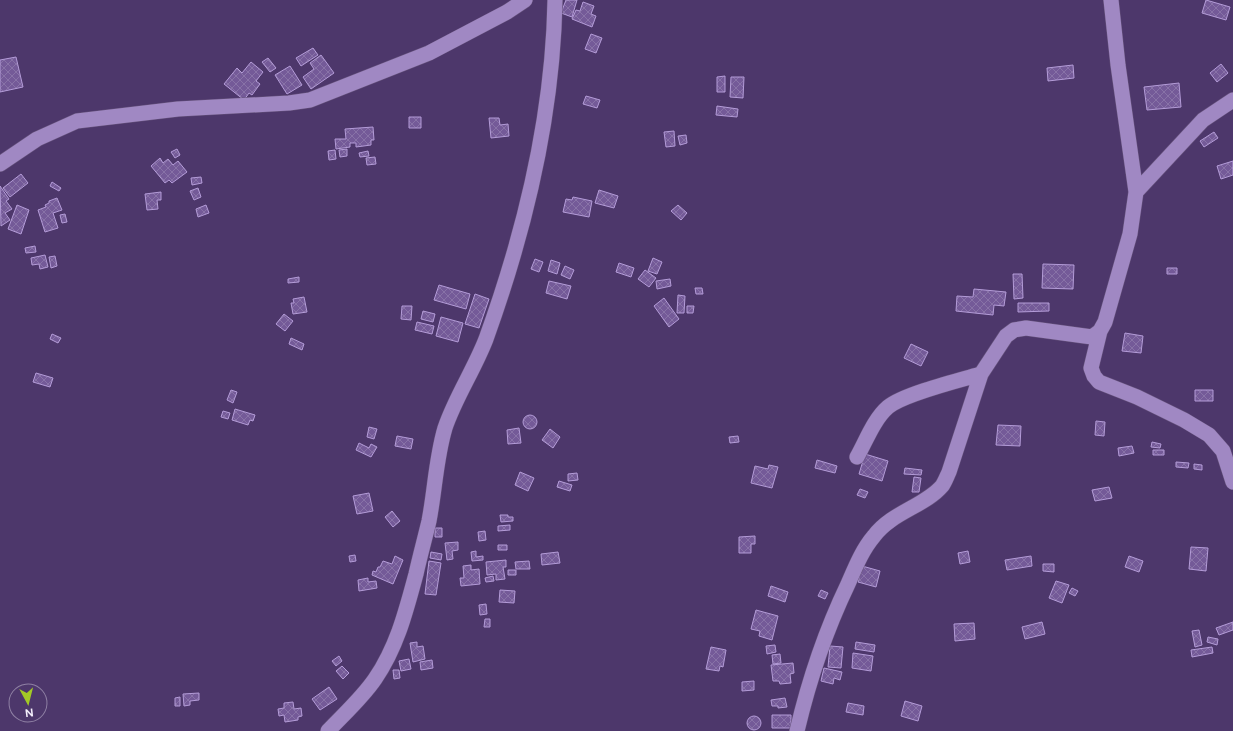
<svg xmlns="http://www.w3.org/2000/svg" width="1233" height="731" viewBox="0 0 1233 731" font-family="Figtree,sans-serif">
  <defs>
    <pattern id="building-cross-hatch" width="8" height="8" patternUnits="userSpaceOnUse"><rect width="8" height="8" fill="#745a98"/><path d="M0 0l8 8M0 8l8-8" fill="none" stroke="#8872a7"/></pattern>
  </defs>
  <rect width="100%" height="100%" fill="#4d376b"/>
  <!-- building -->
  <path fill="url(#building-cross-hatch)" stroke="#b49cd8" d="M566 0H577L572 17 561 13Z
    M1206 0 1230 7 1226 20 1202 13Z
    M583 2 594 6 591 14 596 16 592 27 572 19 576 10 580 11Z
    M591 34 602 38 596 53 585 49Z
    M313 48 318 55 301 66 296 58Z
    M321 55 334 73 311 89 303 77 314 69 310 63Z
    M16 57 23 87 0 92V60Z
    M268 58 276 68 270 72 262 62Z
    M251 62 263 72 256 81 260 84 252 95 249 93 244 100 224 84 237 68 242 73Z
    M1221 64 1228 73 1217 82 1210 73Z
    M1073 65 1074 78 1048 81 1047 68Z
    M290 66 302 85 287 94 275 75Z
    M725 76V92H717V77Z
    M731 77H744L743 98 730 97Z
    M1179 83 1181 107 1147 110 1144 87Z
    M586 96 600 100 597 108 583 104Z
    M717 106 738 109 737 117 716 115Z
    M409 117H421V128H409Z
    M489 118H499L500 125 508 124 509 136 491 138Z
    M373 127 374 140H371V145L356 147V143H350V147L336 149 335 139H346L345 129Z
    M674 131 675 146 666 147 664 132Z
    M1214 132 1218 138 1204 147 1200 141Z
    M686 135 687 143 680 145 678 136Z
    M177 149 180 155 175 158 171 152Z
    M347 149V156L340 157 339 150Z
    M335 150 336 159 329 160 328 151Z
    M368 151 369 156 360 157 359 153Z
    M375 157 376 164 367 165 366 158Z
    M160 158 163 163 168 159 173 165 178 161 187 172 172 183 169 180 165 183 151 166Z
    M1233 161V175L1221 179 1217 166Z
    M21 174 28 183 10 197 3 188Z
    M201 177 202 183 192 185 191 178Z
    M52 182 61 188 59 191 50 186Z
    M0 186 9 199 6 201 12 209 5 213 10 220 1 226Z
    M198 188 201 197 194 200 190 191Z
    M599 190 618 196 614 208 595 203Z
    M161 192V200H157L158 209 147 210 145 194Z
    M573 197 592 201 589 217 563 212 566 199 572 200Z
    M57 198 62 210 53 213 58 228 45 232 38 210 46 207 45 205 49 203V201Z
    M17 205 29 210 21 234 8 229Z
    M206 205 209 213 198 217 196 209Z
    M678 205 687 213 681 220 671 211Z
    M65 214 67 222 62 223 60 215Z
    M35 246 36 252 26 253 25 248Z
    M45 255 48 267 40 269 39 264 32 265 31 258Z
    M55 256 57 266 51 268 49 257Z
    M653 258 662 262 657 274 648 271Z
    M535 259 543 262 539 272 531 269Z
    M551 260 560 263 557 274 548 271Z
    M619 263 634 268 631 277 616 272Z
    M1043 264 1074 265 1073 289 1042 288Z
    M565 266 574 270 570 279 561 275Z
    M1167 268H1177V274H1167Z
    M645 270 656 278 649 287 638 279Z
    M1013 274H1022L1023 298 1014 299Z
    M299 277V282L288 283V279Z
    M670 279 671 286 657 289 656 281Z
    M549 281 571 286 567 299 546 293Z
    M439 285 470 294 466 309 434 300Z
    M695 288H702L703 294H696Z
    M974 289 1006 292 1004 306 994 305 993 315 956 311 957 296 973 297Z
    M475 294 489 299 479 328 465 324Z
    M678 295 685 296 684 313H677Z
    M304 297 307 312 293 314 291 303H294L293 299Z
    M664 298 679 319 669 327 654 306Z
    M1018 303H1049V311L1018 312Z
    M402 306H412L411 320 401 319Z
    M687 306H694L693 313H687Z
    M423 311 435 314 433 322 421 319Z
    M284 314 293 321 285 331 276 324Z
    M441 317 463 323 458 342 436 336Z
    M417 322 434 326 432 334 415 330Z
    M1125 333 1143 336 1141 353 1122 351Z
    M52 334 61 338 58 343 50 339Z
    M291 338 304 344 302 350 289 344Z
    M911 344 928 352 921 366 904 358Z
    M36 373 53 378 50 387 33 382Z
    M231 390 237 392 233 403 227 400Z
    M1195 390H1213V401H1195Z
    M235 409 255 415 253 421 250 420 248 425 232 420Z
    M223 411 230 413 228 419 221 417Z
    M523 422a7 7 0 1 1 14 0a7 7 0 1 1-14 0Z
    M1096 421 1105 422 1104 436 1095 435Z
    M998 425 1021 426 1020 446 996 445Z
    M369 427 377 429 374 439 367 437Z
    M519 428 521 443 508 444 507 430Z
    M550 429 560 437 553 448 542 440Z
    M397 436 413 439 411 449 395 446Z
    M738 436 739 442 730 443 729 437Z
    M1152 442 1161 444 1160 448 1151 447Z
    M359 443 369 448 371 444 377 447 371 457 356 450Z
    M1132 446 1134 453 1119 456 1118 448Z
    M1153 450H1164V455H1153Z
    M865 454 888 461 882 481 859 474Z
    M817 460 837 466 835 473 815 468Z
    M1176 462 1189 463 1188 468 1176 467Z
    M1194 464 1202 465V470L1194 469Z
    M769 465 778 467 772 488 751 483 755 466 768 469Z
    M905 468 922 470 921 475 904 474Z
    M520 472 534 478 528 491 515 485Z
    M577 473 578 480 568 481V474Z
    M914 477 921 478 919 492H912Z
    M559 481 572 485 570 491 557 487Z
    M1109 487 1112 498 1095 501 1092 490Z
    M860 489 868 492 865 498 857 495Z
    M369 493 373 511 357 514 353 496Z
    M392 511 400 521 393 527 385 517Z
    M500 515H508V517H513V521L501 522Z
    M510 525V530L498 531V526Z
    M435 528H442V537H435Z
    M485 531 486 540 479 541 478 532Z
    M755 536V544H751V553H739V537Z
    M458 542V550L452 551 453 559 447 560 445 543Z
    M498 545H507V550H498Z
    M1191 547 1208 548 1206 571 1189 569Z
    M476 551V557L483 556V560L472 561 471 552Z
    M968 551 970 562 960 564 958 553Z
    M431 552 442 554 441 560 430 558Z
    M558 552 560 563 542 565 541 554Z
    M355 555 356 561 350 562 349 556Z
    M395 556 403 560 393 584 372 575 373 571 376 572 378 567H380L383 561 392 564Z
    M1031 556 1032 566 1007 570 1005 560Z
    M1129 556 1143 561 1139 572 1125 567Z
    M506 560V567H503L505 579 496 580V574L487 575 486 562Z
    M429 561 441 563 436 595 425 594Z
    M529 561 530 569H516L515 562Z
    M1043 564H1054V572L1043 571Z
    M471 565V570L479 569 480 584 461 586 460 578H464L463 566Z
    M862 566 880 571 876 587 858 582Z
    M508 570H516V575H508Z
    M493 576 494 581 486 582 485 578Z
    M368 578V582L376 581 377 588 359 591 358 580Z
    M1056 581 1069 585 1062 603 1049 598Z
    M771 586 788 592 785 602 768 596Z
    M1072 588 1078 591 1075 596 1069 593Z
    M500 590 515 591 514 603 499 602Z
    M821 590 828 593 825 599 818 596Z
    M486 604 487 614 480 615 479 605Z
    M756 610 778 616 772 640 759 636 760 631 751 629Z
    M485 619H490V627H484Z
    M1042 622 1045 634 1025 639 1022 627Z
    M1233 622V630L1219 635 1216 628Z
    M974 623 975 639 955 641 954 624Z
    M1199 630 1202 645 1195 647 1192 631Z
    M1208 637 1218 639 1217 645 1207 642Z
    M417 642V647L423 646 425 659 413 662 410 643Z
    M856 642 875 645 874 652 855 649Z
    M775 645 776 652 767 654 766 646Z
    M830 646 843 647 841 668 828 667Z
    M711 647 726 650 723 667 720 666 719 671 706 669Z
    M1212 647 1213 653 1192 657 1191 650Z
    M853 653 873 656 871 671 852 668Z
    M780 654 781 663 773 664 772 655Z
    M339 656 342 661 336 666 332 661Z
    M409 659 411 669 401 671 399 661Z
    M432 660 433 668 421 670 420 662Z
    M793 663 794 673 790 674 791 683 780 684 779 681H773L771 665Z
    M342 666 349 673 343 679 336 671Z
    M824 668 842 672 840 680 834 678 833 684 821 681Z
    M393 670H399L400 678 394 679Z
    M754 681V690L742 691V682Z
    M329 687 337 699 320 710 312 699Z
    M199 693V700L190 701V705L184 706 183 694Z
    M180 697V706H175V698Z
    M785 698 787 707 778 708V706H772L771 700Z
    M905 701 922 706 918 721 901 716Z
    M293 702 294 709 301 708 302 716 298 717V720L285 722 284 715 279 716 278 709 284 708V703Z
    M848 703 864 706 863 715 846 712Z
    M772 715H791V728H772Z
    M747 723a7 7 0 1 1 14 0a7 7 0 1 1-14 0Z"/>
  <g fill="none" stroke-linecap="round" stroke-linejoin="round">
    <defs>
      <path id="street" d="M0 164 37 139 77 121 178 109 289 103 310 100 429 53 507 12 525 0
        M1136 192 1203 120 1233 100
        M1100 331 1091 368 1094 376 1099 382 1137 397 1184 420 1209 435 1223 451 1233 482
        M857 457C866 441 874 419 888 407 903 394 960 380 981 374
        M328 731C344 714 362 698 375 679 397 647 406 611 416 574 420 556 425 538 429 521 435 490 436 458 445 428 455 398 474 370 486 339 525 231 553 116 555 0
        M797 731C809 680 825 632 848 584 855 568 862 550 874 536 892 512 925 506 942 486 945 482 947 476 949 472L981 374 1006 336 1014 330 1026 328 1092 337 1100 331 1105 322 1130 234 1136 192 1118 65 1111 0"/>
    </defs>
    <!-- street casing -->
    <use href="#street" stroke="#65527b" stroke-width="16"/>
    <!-- street -->
    <use href="#street" stroke="#a088c3" stroke-width="15"/>
  </g>
  <!-- north arrow -->
  <g transform="translate(28 703) rotate(173)"><circle r="19" fill="#4d376b" stroke="#8f80a4"/>
  <path d="M0-3L7 15L0 10L-7 15Z" fill="#a3c926"/>
  <text y="-6" font-size="11" font-weight="bold" text-anchor="middle" fill="#f2edfa">N</text>
  </g>
</svg>
